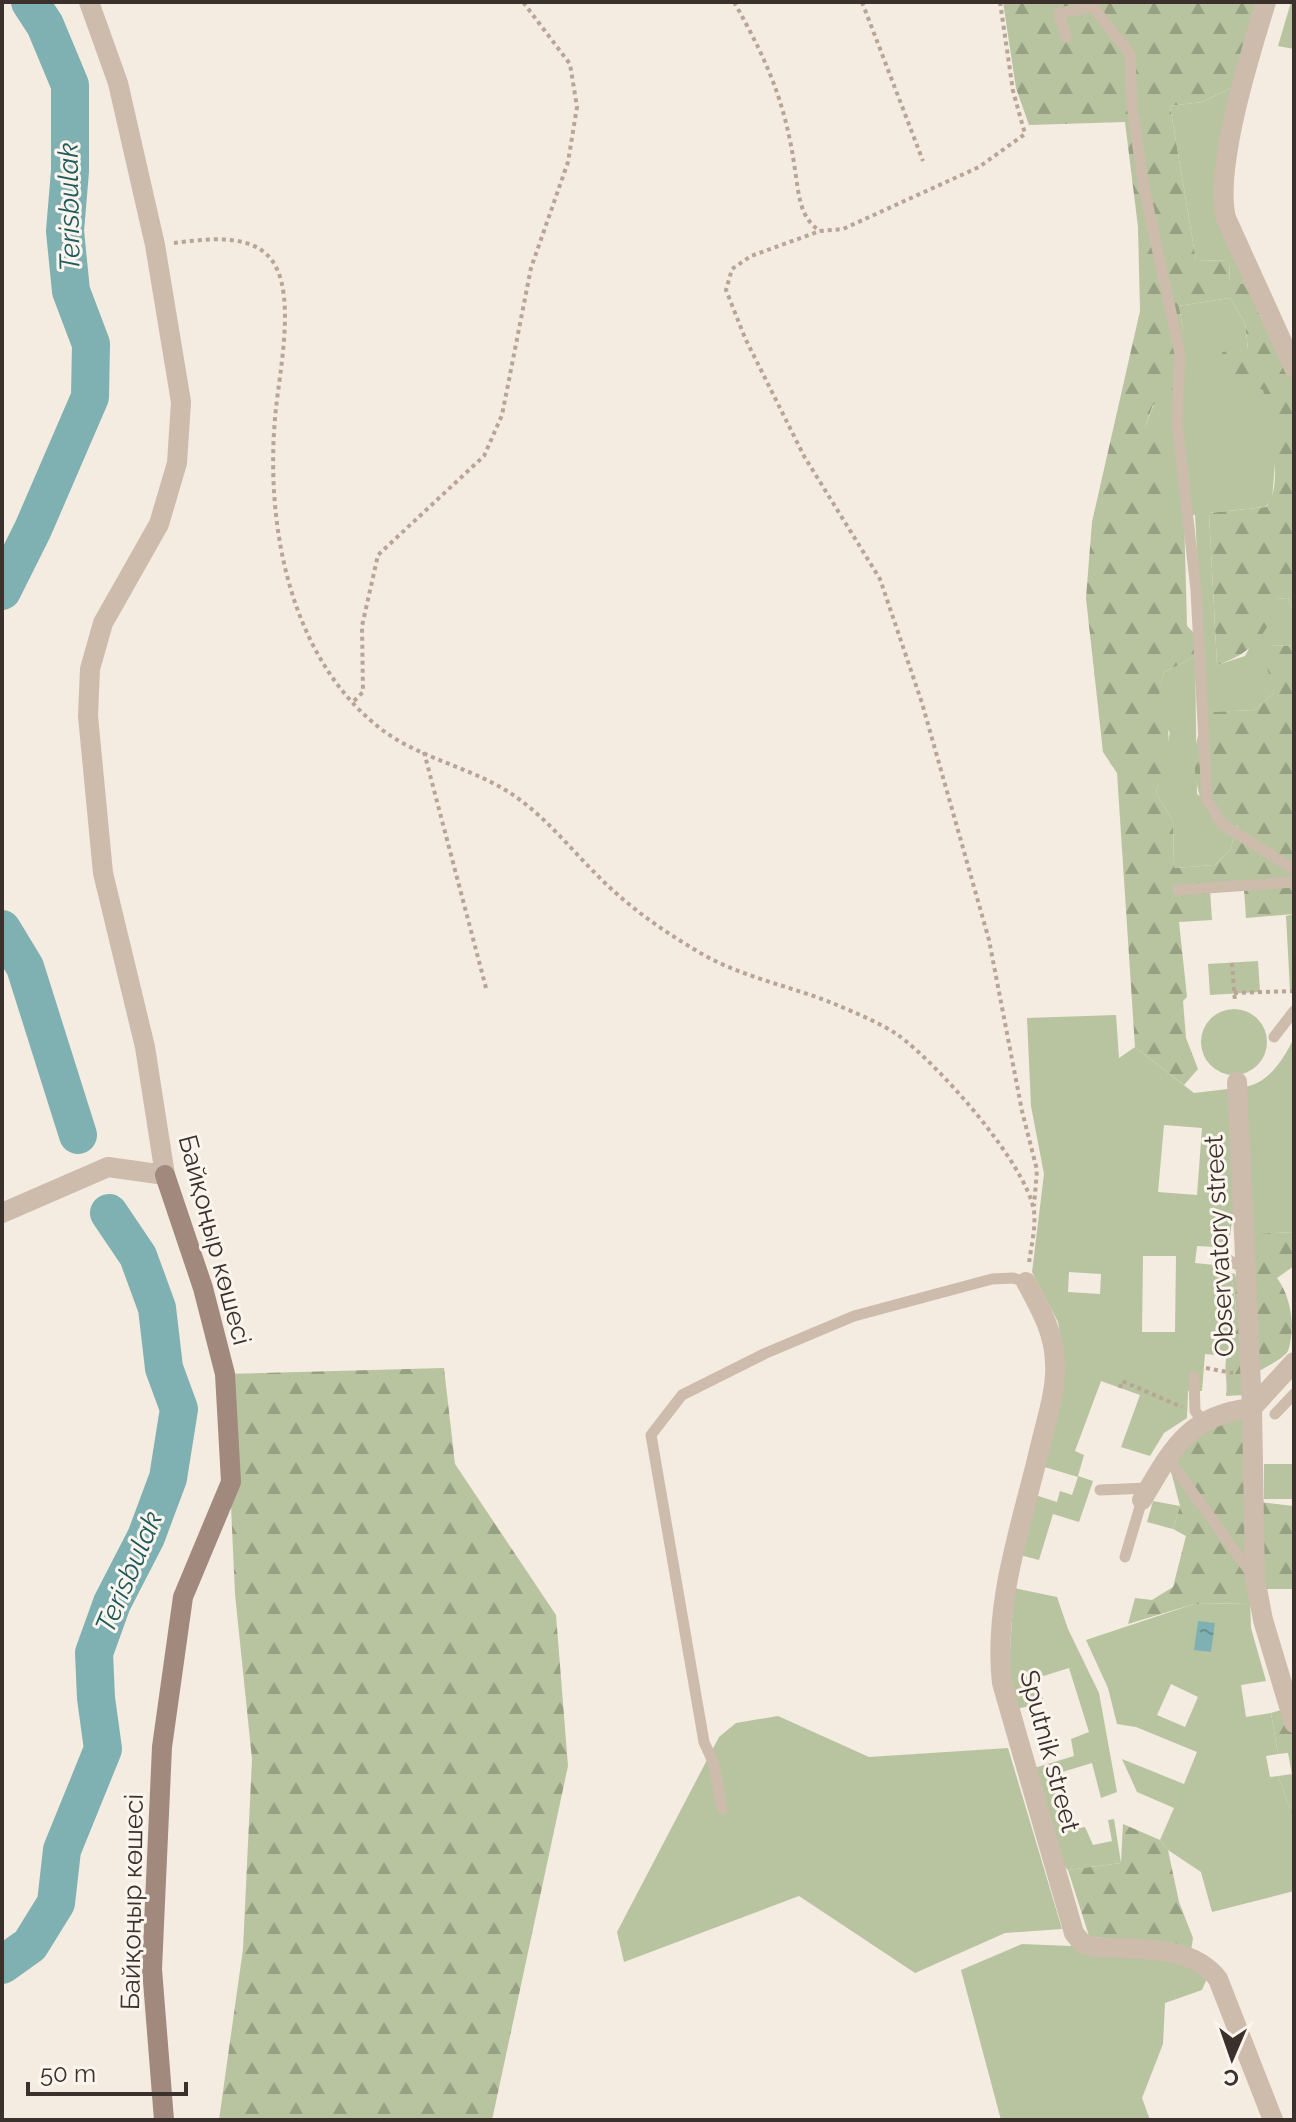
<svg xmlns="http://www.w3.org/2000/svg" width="1296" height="2122" viewBox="0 0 1296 2122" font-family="Raleway,sans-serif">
  <defs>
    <pattern id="forest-firs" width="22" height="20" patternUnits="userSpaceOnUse" patternTransform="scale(2)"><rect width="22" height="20" fill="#b8c4a0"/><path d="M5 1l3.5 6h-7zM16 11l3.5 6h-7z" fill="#97a083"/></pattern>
    <pattern id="water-ripples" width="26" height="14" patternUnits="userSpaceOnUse" patternTransform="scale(2)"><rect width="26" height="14" fill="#7fb0b2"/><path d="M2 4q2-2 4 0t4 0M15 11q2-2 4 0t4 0" fill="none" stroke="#699091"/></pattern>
  </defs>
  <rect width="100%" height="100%" fill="#f4ebe1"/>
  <!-- green -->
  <path fill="#b8c4a0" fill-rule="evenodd" d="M1291 2H1294V49L1278 46Z
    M1241 83 1225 183 1257 284H1230L1229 261 1196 260 1170 106 1202 102Z
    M1230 298 1245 323 1248 350 1263 390 1276 450 1272 500 1265 507 1209 513 1217 665 1245 656 1276 599 1288 598 1294 613V646L1269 645 1274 693 1255 710 1210 712 1206 717 1195 515H1166L1145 427 1183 330 1179 306Z
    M1195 657 1197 794 1238 824 1230 850 1215 865 1174 868 1173 821 1156 793 1170 733 1155 708 1164 672Z
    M1294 914V989L1290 990 1286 916Z
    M1258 961 1260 992 1210 995 1208 964Z
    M1201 1042a33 33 0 1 1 66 0a33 33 0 1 1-66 0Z
    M1116 1015 1119 1058 1135 1047 1194 1093 1228 1089 1234 1208 1229 1242 1216 1247 1197 1246 1195 1263 1215 1265 1230 1273C1239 1308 1237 1322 1226 1356L1205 1354 1202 1391H1188L1187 1418 1164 1433 1150 1456 1121 1447 1140 1395 1101 1381 1075 1451 1084 1455 1078 1476 1093 1481 1079 1522 1053 1514 1039 1560 1020 1555 1032 1494 1057 1502 1060 1491 1072 1495 1078 1477 1041 1466 1062 1346 1058 1322 1032 1272 1044 1174 1031 1106 1027 1018ZM1164 1125 1202 1128 1197 1195 1158 1192ZM1143 1256H1176L1175 1332H1142ZM1069 1272 1101 1274 1100 1294 1068 1292Z
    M1294 1038V1232L1252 1234 1242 1087C1268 1085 1283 1060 1294 1038Z
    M1264 1464H1294V1499H1264Z
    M1153 1501 1180 1506 1173 1529 1147 1522Z
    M1014 1588 1057 1597 1068 1629 1099 1693 1117 1792 1101 1798 1092 1763 1059 1773 1074 1829 1085 1827 1093 1845 1112 1841 1108 1820 1114 1819 1121 1863 1068 1870 1056 1859 1031 1769 1074 1756 1071 1739 1089 1732 1069 1668 1037 1678 1044 1703 1016 1709 1008 1682Z
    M1250 1603 1251 1628 1266 1681 1241 1685 1246 1717 1271 1713 1278 1754 1266 1756 1270 1777 1278 1776 1294 1820V1891L1212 1912 1201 1872 1168 1850 1160 1840 1174 1808 1137 1792 1122 1759 1184 1784 1197 1752 1136 1727 1117 1724 1108 1688 1086 1640 1194 1604ZM1171 1684 1198 1697 1185 1727 1157 1715Z
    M778 1716 869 1757 1008 1748 1062 1929 1005 1933 915 1973 799 1896 624 1962 617 1932 719 1737 736 1723Z
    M1022 1944 1094 1947 1211 1969 1202 1990 1165 2003 1163 2044 1142 2098 1150 2120H1001L961 1970Z"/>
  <!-- forest -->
  <path fill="url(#forest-firs)" d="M1003 2H1266L1241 83 1202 102 1170 106 1196 260 1229 261 1230 284H1257L1294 368V613L1288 598 1276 599C1270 635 1250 654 1217 665L1209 513 1266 507C1286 484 1267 419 1263 390L1226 376 1222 352 1248 349 1245 323 1230 298 1179 306 1183 330 1174 388 1153 405 1145 427 1163 443 1166 515H1184L1187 626 1194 633 1195 657 1164 672 1156 708C1181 728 1162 767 1156 793L1173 821 1174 868 1215 865 1230 850 1238 825H1210C1194 788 1186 747 1209 712L1255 710 1274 693 1265 659 1269 645 1294 646V914L1246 918 1244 889 1210 891 1212 920 1179 922 1187 997 1183 1001 1186 1038 1198 1069 1184 1085 1135 1047 1117 773 1103 752 1086 598 1092 522 1140 311 1138 227 1125 122 1029 125 1016 88Z
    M1294 1232V1266L1277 1278C1291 1297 1296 1327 1288 1351 1282 1360 1265 1367 1256 1373L1252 1234Z
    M1230 1273 1235 1274 1243 1302 1244 1395 1226 1396C1228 1383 1224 1371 1226 1360 1232 1317 1242 1319 1230 1273Z
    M444 1368 455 1464 556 1615 568 1766 492 2120H219L243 1949 252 1759 235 1594 225 1374Z
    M1248 1415 1250 1603 1194 1604 1128 1624 1135 1598 1152 1600 1173 1587 1186 1536 1173 1529 1180 1506 1167 1456 1208 1428Z
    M1260 1502 1294 1506V1589H1264Z
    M1294 1706V1820L1278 1776 1292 1774 1288 1753 1278 1754 1271 1713Z
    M1123 1824 1160 1840 1168 1850 1179 1902 1193 1938 1191 1951 1089 1936 1068 1870 1121 1863Z"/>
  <!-- water -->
  <path fill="url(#water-ripples)" d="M1198 1621 1215 1623 1211 1652 1194 1650Z"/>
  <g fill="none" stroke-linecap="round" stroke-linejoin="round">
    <!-- river -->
    <path stroke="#7fb0b2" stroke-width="38" d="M2 591 33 529 90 397 91 344 71 291 65 231 70 171V85L45 25 30 2
      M2 929 25 967 78 1135
      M2 1965 30 1945 56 1903 62 1850 103 1749 96 1698 94 1653 112 1603 146 1537 168 1478 179 1409 164 1368 157 1308 138 1256 109 1213"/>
    <!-- path -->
    <path stroke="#b9a596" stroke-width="4" stroke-dasharray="4 4" stroke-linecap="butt" d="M734 2C767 60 786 104 795 170 799 194 799 217 820 231
      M862 2 923 161
      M1000 2 1013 91 1025 134 979 167 843 229 820 231 751 256 732 269 726 290 745 338 804 456 880 579 922 703 989 940 1022 1111 1037 1170 1034 1206
      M174 243C207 239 258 231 276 267 294 302 280 370 276 408 264 520 288 657 381 729 416 756 464 766 502 788 540 810 566 844 596 874 626 905 660 929 697 951 739 977 792 986 837 1005 856 1013 880 1023 898 1035 938 1064 1026 1163 1034 1211 1036 1228 1031 1247 1029 1263
      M354 701 363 692 362 626 378 555 484 456 502 415 531 268 568 162 577 107 570 64 523 2
      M424 752 486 988
      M1232 963 1235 1002
      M1234 993 1294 991
      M1206 1368 1233 1373
      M1120 1388 1122 1381 1182 1407"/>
    <!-- lane -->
    <path stroke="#cdbbac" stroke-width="11" d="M1066 37 1059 13 1093 7 1130 54 1132 106 1144 188 1180 354 1177 421 1196 590 1207 800 1223 825 1294 869
      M1178 890 1294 882
      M1274 1037 1294 1011
      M1220 1256 1246 1269
      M1194 1377 1195 1411 1203 1421
      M1275 1414 1294 1394
      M1167 1457 1253 1576
      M1100 1490 1148 1488
      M1125 1557 1142 1500
      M722 1809 714 1764 704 1742 651 1435 682 1395 766 1353 854 1316 992 1279 1013 1278 1026 1282"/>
    <!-- street -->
    <path stroke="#cdbbac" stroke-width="20" d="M1266 2C1250 54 1214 168 1226 218L1294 368
      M1237 1082 1252 1408 1255 1578 1263 1620 1294 1723
      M2 1213 108 1167 165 1175 145 1047 103 873 88 716 90 669 103 623 159 524 177 463 181 402 155 245 118 83 89 2
      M1026 1282C1040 1308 1054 1332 1055 1362 1057 1389 1046 1421 1040 1447 1022 1524 993 1603 1002 1683L1074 1933 1082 1943 1094 1947C1134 1950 1191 1943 1218 1979L1273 2120
      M1142 1500C1172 1449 1188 1415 1252 1408L1294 1362"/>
    <!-- secondary -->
    <path stroke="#a18a7d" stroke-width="20" d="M164 2120 152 1969 162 1747 183 1597 231 1482 225 1374 203 1288 165 1175"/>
  </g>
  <g text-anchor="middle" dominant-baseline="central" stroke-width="6" stroke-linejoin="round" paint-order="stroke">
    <!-- street labels -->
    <g font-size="26" fill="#3b302b" stroke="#fbf5ee">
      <text transform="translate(215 1240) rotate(75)">Байқоңыр көшесі</text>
      <text transform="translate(1219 1246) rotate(-93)">Observatory street</text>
      <text transform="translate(1050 1751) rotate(75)">Sputnik street</text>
      <text transform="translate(132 1902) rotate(-89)">Байқоңыр көшесі</text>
    </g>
    <!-- water labels -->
    <g font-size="28" font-style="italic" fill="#1f5a5e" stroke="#fbf5ee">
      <text transform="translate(69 207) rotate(-91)">Terisbulak</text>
      <text transform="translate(129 1572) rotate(-67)">Terisbulak</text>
    </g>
  </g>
  <!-- border -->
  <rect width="1296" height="2122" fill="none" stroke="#3b302b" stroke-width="8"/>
  <!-- north arrow -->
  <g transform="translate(1232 2058) rotate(182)" stroke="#fbf5ee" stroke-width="6" paint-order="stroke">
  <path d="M0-6L14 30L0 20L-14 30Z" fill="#3b302b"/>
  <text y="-12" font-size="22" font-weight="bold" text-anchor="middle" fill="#3b302b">С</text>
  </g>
  <!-- scale -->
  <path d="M28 2082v12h158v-12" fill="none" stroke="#3b302b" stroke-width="4"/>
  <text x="40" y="2082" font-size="24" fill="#3b302b" stroke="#fbf5ee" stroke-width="6" paint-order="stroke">50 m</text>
</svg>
